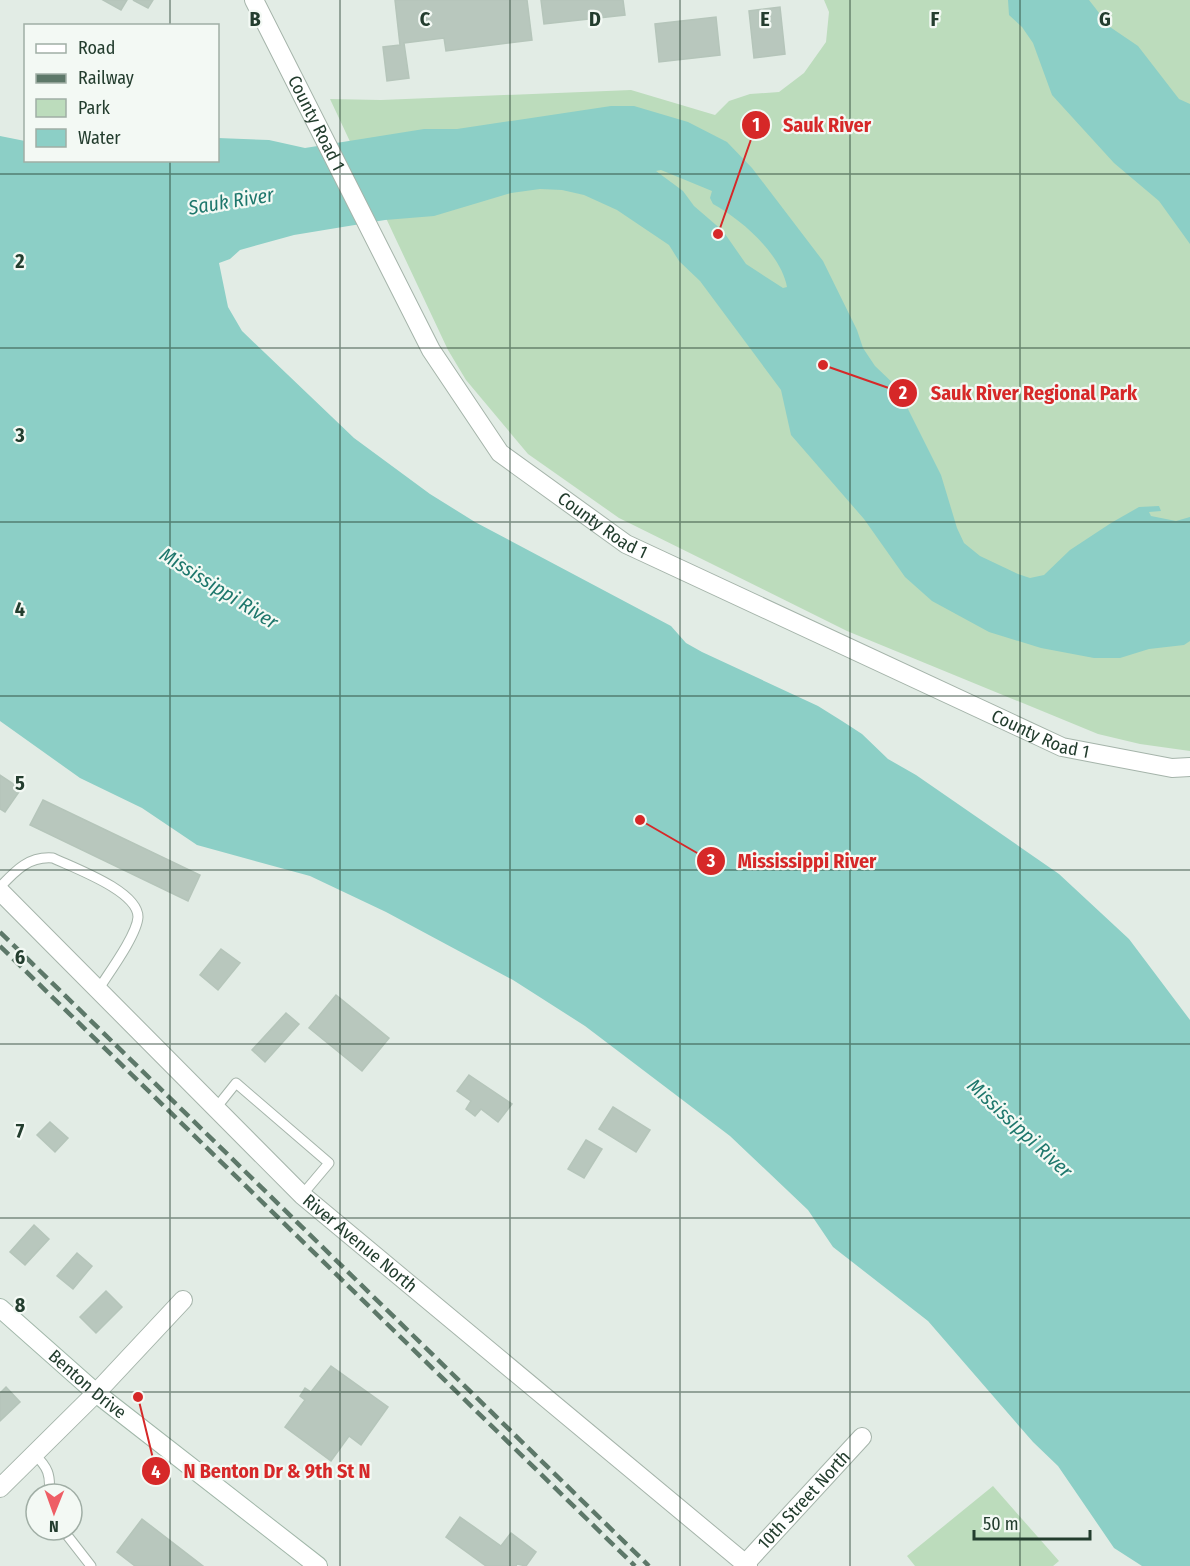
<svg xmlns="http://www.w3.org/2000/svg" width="1190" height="1566" viewBox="0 0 1190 1566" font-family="'Fira Sans Condensed',sans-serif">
  <rect width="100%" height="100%" fill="#e2ece5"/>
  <!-- green -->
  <path fill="#bcdcbc" d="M824 0H1190V751L1140 744 1098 734 847 631 619 518 528 454 466 380 448 350 330 99 381 100 631 90 715 115 729 101 750 94 779 92 804 73 826 42 829 12Z
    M993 1486 1059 1561 1053 1566H915L907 1556Z"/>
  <!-- water -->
  <path fill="#8ccfc6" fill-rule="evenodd" d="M1008 0H1089L1110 27 1138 46 1179 99 1190 104V244L1159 201 1114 163 1052 95 1033 43 1022 27 1009 15Z
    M611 106H634L688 122 727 142 752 168 823 261 857 330 863 348 875 366 897 387 941 475 957 528 964 543 980 556 1018 574 1030 578 1044 575 1070 550 1111 523 1139 507 1159 506 1161 511 1149 512 1151 516 1176 521 1190 517V641L1184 645 1149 649 1120 658H1094L1041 648 989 632 932 601 905 577 864 519 791 435 781 390 700 281 679 261 669 245 617 210 584 195 562 190 540 189 511 193 434 216 385 220 294 235 240 250 230 259 219 263 228 307 242 331 354 438 430 494 475 522 671 626 686 643 702 652 818 706 842 721 862 734 888 759 916 775 1059 874 1129 939 1190 1020V1566H1142L1114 1548 1058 1466 1033 1442 928 1321 833 1247 808 1210 730 1136 585 1026 513 980 386 912 310 876 197 845 142 808 80 778 0 721V136L25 141 26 160H218V138L269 140 305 148 424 129H457ZM661 170 712 191 710 198 713 204C741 219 781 254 787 287L783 288 746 264 723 231 694 206 683 191 656 171Z"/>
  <!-- building -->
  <path fill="#b8c7bd" stroke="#b5c5ba" stroke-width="1.5" d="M103 0H127L121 10Z
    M133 0H153L148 8Z
    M395 0H527L532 40 446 51 444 38 404 43 409 78 387 81 383 47 400 45Z
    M541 0H623L625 15 544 24Z
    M780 7 785 54 754 58 749 11Z
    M716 17 720 55 659 62 655 24Z
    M0 775 21 789 5 812 0 809Z
    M43 800 200 875 188 901 30 825Z
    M221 949 240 963 218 990 200 975Z
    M336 995 389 1038 362 1071 309 1028Z
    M286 1013 299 1024 265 1062 252 1050Z
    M469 1075 512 1104 498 1122 481 1109 475 1116 466 1109 471 1101 457 1091Z
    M613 1107 650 1130 636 1152 599 1129Z
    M50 1122 68 1138 55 1152 37 1135Z
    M586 1140 602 1149 584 1178 568 1169Z
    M34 1225 49 1239 25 1265 10 1252Z
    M77 1253 92 1266 73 1289 57 1276Z
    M106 1291 122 1307 96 1333 80 1317Z
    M331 1366 388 1407 361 1445 349 1436 331 1461 285 1427 305 1400 300 1396 305 1388 311 1392Z
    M6 1387 20 1402 0 1421V1393Z
    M460 1517 501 1546 511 1533 536 1552 526 1566 517 1564 516 1566H486L446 1537Z
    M142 1519 203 1566H135L117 1552Z"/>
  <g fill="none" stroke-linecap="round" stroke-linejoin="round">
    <defs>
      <path id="service" d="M0 887C16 870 29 856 53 858 74 868 138 891 138 917 137 935 108 974 98 990
        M216 1108 236 1083 329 1163 302 1195
        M34 1454C48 1467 51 1475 49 1494
        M63 1530 91 1566"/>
      <g id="minor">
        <path id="s1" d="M0 891 302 1195 748 1566"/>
        <path d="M0 1488 96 1393 183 1300"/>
        <path id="s2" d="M745 1564 862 1437"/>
      </g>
      <g id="tertiary">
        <path id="s3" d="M254 0 431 350 500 453 626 544 1062 747 1172 768 1190 767"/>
      </g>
      <g id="secondary">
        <path id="s4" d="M0 1308 96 1393 318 1566"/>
      </g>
    </defs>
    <!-- service casing -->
    <use href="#service" stroke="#a5b4aa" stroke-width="11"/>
    <!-- minor casing -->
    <use href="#minor" stroke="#a5b4aa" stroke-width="20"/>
    <!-- tertiary casing -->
    <use href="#tertiary" stroke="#a5b4aa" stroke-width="20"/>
    <!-- secondary casing -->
    <use href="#secondary" stroke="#a1b7a9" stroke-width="20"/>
    <!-- service -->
    <use href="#service" stroke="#fff" stroke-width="9"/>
    <!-- minor -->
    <use href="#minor" stroke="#fff" stroke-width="18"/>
    <!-- tertiary -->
    <use href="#tertiary" stroke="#fff" stroke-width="18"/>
    <!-- secondary -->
    <use href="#secondary" stroke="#fff" stroke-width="18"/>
    <!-- rail -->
    <path stroke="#5d7869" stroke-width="4.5" stroke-dasharray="12 6" stroke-linecap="butt" d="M0 932 649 1566
      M0 946 635 1566"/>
  </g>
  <!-- grid -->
  <path fill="none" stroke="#233d2e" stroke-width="1.5" stroke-opacity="0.55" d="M170 0V26M340 0V1566M510 0V1566M680 0V1566M850 0V1566M1020 0V1566M170 160V1566M0 174H1190M0 348H1190M0 522H1190M0 696H1190M0 870H1190M0 1044H1190M0 1218H1190M0 1392H1190"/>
  <g text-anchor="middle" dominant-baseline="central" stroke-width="4.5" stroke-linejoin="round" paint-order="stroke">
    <!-- street labels -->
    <g font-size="18" fill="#233d2e" stroke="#f3f9f4">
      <text stroke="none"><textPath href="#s3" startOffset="138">County Road 1</textPath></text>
      <text stroke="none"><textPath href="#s3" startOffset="642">County Road 1</textPath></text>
      <text stroke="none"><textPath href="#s3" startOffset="1128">County Road 1</textPath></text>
      <text stroke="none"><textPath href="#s1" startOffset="504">River Avenue North</textPath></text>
      <text stroke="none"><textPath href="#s4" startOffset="116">Benton Drive</textPath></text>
      <text stroke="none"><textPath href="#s2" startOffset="87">10th Street North</textPath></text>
    </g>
    <!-- water labels -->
    <g font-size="20" font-style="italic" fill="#1e776c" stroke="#f3f9f4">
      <text transform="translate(231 201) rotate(-9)">Sauk River</text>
      <text transform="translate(219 588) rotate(32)">Mississippi River</text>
      <text transform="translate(1020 1128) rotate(43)">Mississippi River</text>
    </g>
  </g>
  <g font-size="20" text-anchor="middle" font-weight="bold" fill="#233d2e" stroke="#f3f9f4" stroke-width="4.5" stroke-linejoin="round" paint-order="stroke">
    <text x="255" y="26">B</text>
    <text x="425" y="26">C</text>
    <text x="595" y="26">D</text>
    <text x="765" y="26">E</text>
    <text x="935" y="26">F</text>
    <text x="1105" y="26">G</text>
    <text x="20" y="268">2</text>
    <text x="20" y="442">3</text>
    <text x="20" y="616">4</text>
    <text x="20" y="790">5</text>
    <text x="20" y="964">6</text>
    <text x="20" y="1138">7</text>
    <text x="20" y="1312">8</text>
  </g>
  <!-- callouts -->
  <path fill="none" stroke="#d62828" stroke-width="2" d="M718 234L756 125M823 365L903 393M640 820L711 861M138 1397L156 1471"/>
  <g fill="#d62828" stroke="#f3f9f4" stroke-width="2">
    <circle cx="718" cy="234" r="6"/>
    <circle cx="823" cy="365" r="6"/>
    <circle cx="640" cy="820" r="6"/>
    <circle cx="138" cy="1397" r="6"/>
    <circle cx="756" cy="125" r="15"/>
    <circle cx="903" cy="393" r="15"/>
    <circle cx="711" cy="861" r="15"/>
    <circle cx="156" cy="1471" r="15"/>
  </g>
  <g font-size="18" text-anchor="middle" font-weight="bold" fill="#fff">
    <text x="756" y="131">1</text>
    <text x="903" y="399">2</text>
    <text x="711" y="867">3</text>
    <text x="156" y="1478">4</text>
  </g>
  <g font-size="20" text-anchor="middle" font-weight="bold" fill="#d62828" stroke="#f3f9f4" stroke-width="4.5" stroke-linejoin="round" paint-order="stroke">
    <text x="827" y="132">Sauk River</text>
    <text x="1034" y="400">Sauk River Regional Park</text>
    <text x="807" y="868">Mississippi River</text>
    <text x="277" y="1478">N Benton Dr &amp; 9th St N</text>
  </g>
  <!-- legend -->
  <rect x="24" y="24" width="195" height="138" fill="#f3f9f4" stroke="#a0aea5" stroke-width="1.5"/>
  <rect x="36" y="44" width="30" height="9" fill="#ffffff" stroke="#a0aea5" stroke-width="1.5"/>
  <text x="78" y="54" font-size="18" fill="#233d2e">Road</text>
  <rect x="36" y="74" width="30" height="9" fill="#5d7869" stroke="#a0aea5" stroke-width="1.5"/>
  <text x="78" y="84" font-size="18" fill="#233d2e">Railway</text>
  <rect x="36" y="99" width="30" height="18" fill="#bcdcbc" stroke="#a0aea5" stroke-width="1.5"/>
  <text x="78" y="114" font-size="18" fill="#233d2e">Park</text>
  <rect x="36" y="129" width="30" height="18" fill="#8ccfc6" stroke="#a0aea5" stroke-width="1.5"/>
  <text x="78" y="144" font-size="18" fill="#233d2e">Water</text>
  <!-- north arrow -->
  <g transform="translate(54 1512) rotate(181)"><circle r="28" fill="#f3f9f4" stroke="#a0aea5" stroke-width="1.5"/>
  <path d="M0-4.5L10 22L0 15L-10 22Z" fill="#ee5e65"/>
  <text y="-9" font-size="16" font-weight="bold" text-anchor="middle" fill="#233d2e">N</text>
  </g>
  <!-- scale -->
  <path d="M974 1530v9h116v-9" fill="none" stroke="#233d2e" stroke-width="3"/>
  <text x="983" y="1530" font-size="18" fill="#233d2e" stroke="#f3f9f4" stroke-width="4.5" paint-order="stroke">50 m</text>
</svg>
